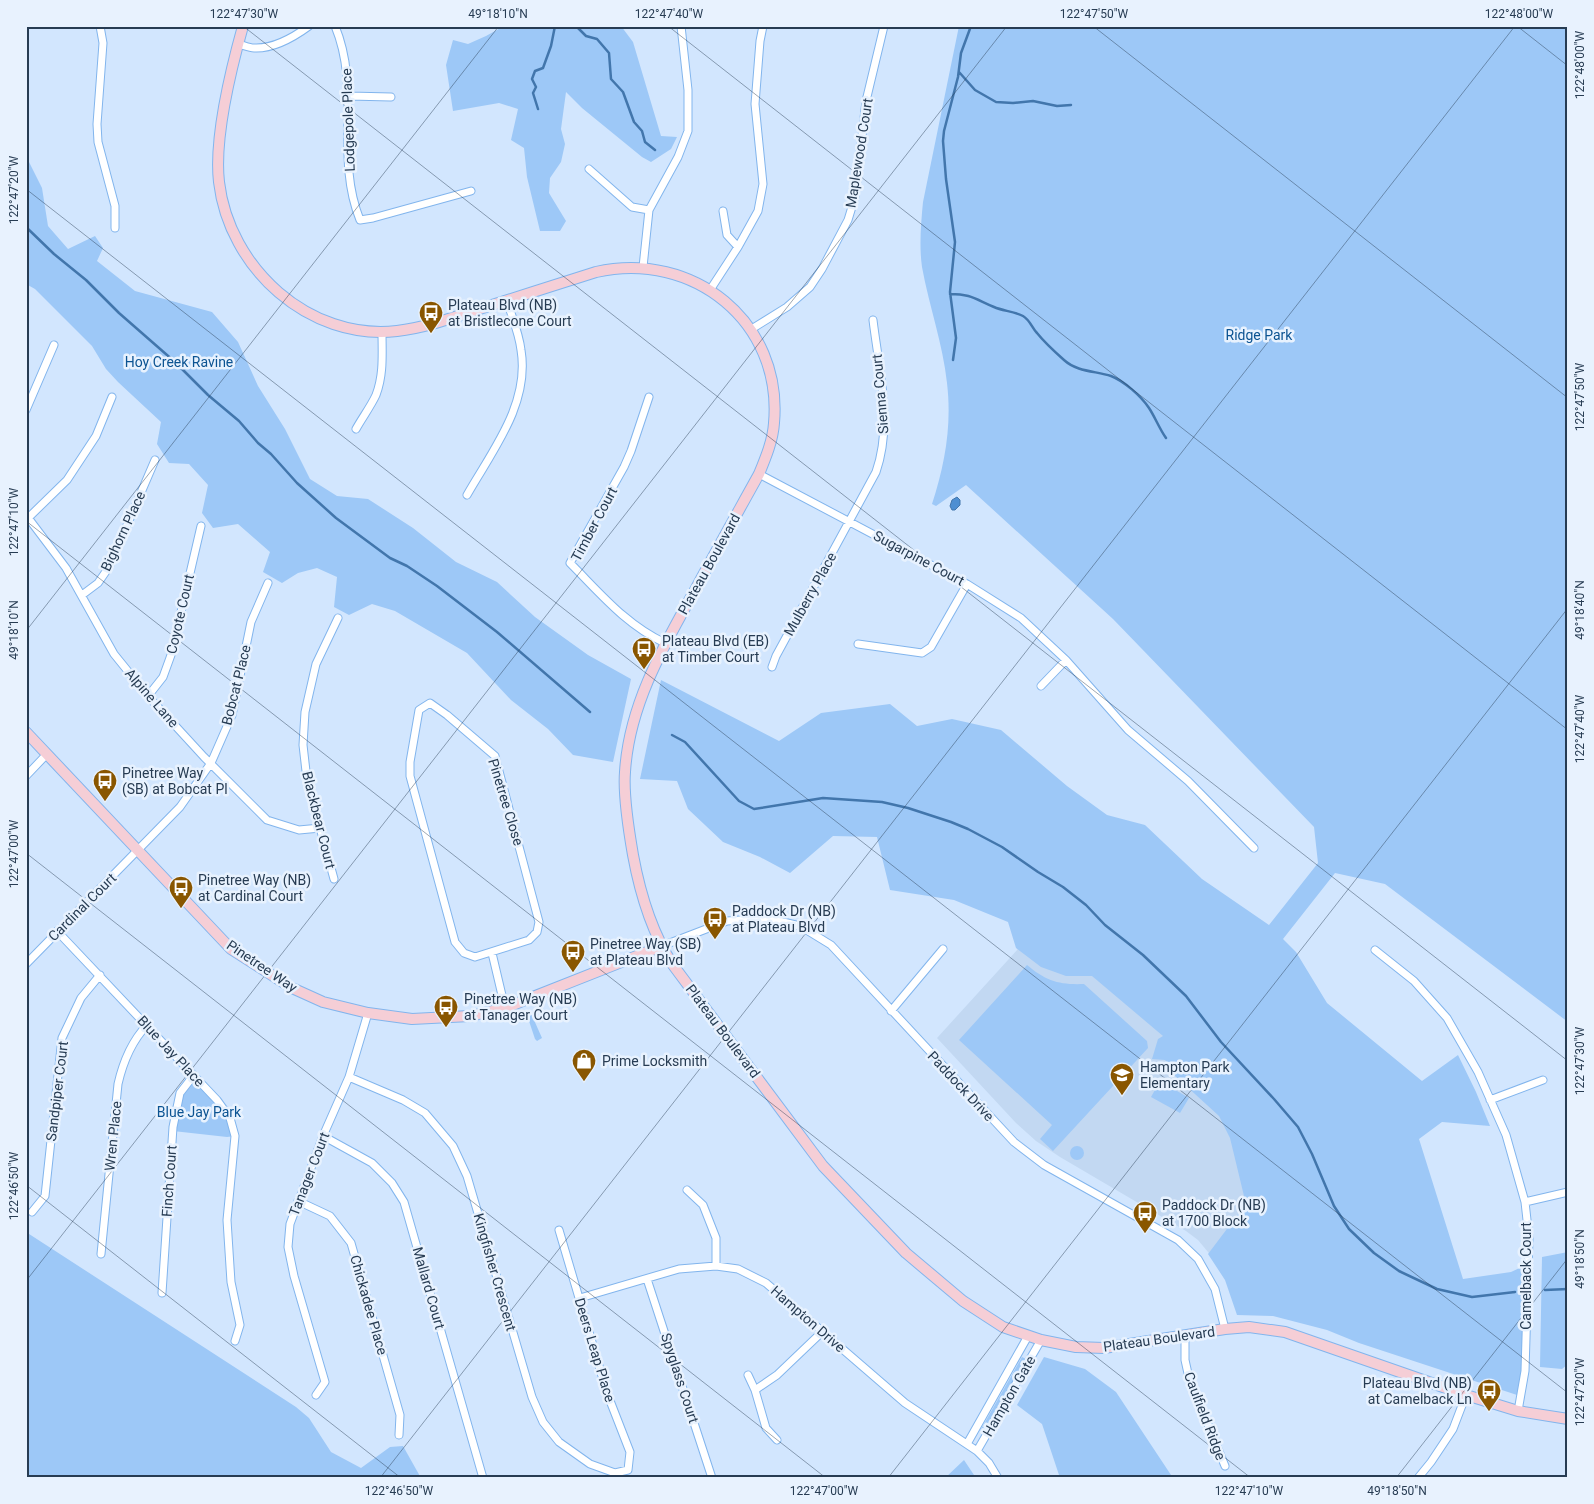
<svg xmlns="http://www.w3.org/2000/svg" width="1594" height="1504" viewBox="0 0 1594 1504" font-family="Roboto,sans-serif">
  <rect width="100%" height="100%" fill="#d2e6fe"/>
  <!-- built -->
  <path fill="#c2d8f2" d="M1037 928 1083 963 1179 1016 1259 1195 1218 1264 1198 1240 1186 1231 1060 1157 1036 1141 1016 1123 937 1038Z"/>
  <!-- green -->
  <path fill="#9dc8f7" d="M504 26H621L633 42 661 136 677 137 671 149 651 162 642 157 582 108 566 92 561 129 565 144 561 162 550 178 549 193 566 221 560 231H540L527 177 524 148 511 140 518 109 499 103 453 111 446 65 453 40 468 44 486 36Z
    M959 26H1568V1022L1385 884 1335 873 1283 939 1296 952 1327 1003 1422 1081 1458 1055 1476 1092 1490 1126 1442 1122 1419 1139 1463 1279 1511 1272 1526 1265 1522 1370 1517 1395 1359 1343 1327 1330 1273 1316 1237 1315 1225 1280 1208 1254 1239 1213 1244 1196 1230 1138 1219 1116 1172 1073 1170 1066 1165 1060 1152 1059 1158 1039 1163 1036 1092 976H1066L1041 967 1016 948 1008 922 954 900 890 890 877 837 833 836 790 873 760 857 723 842 688 809 677 781 640 779 661 680 779 741 821 713 890 704 917 726 952 719 1001 730 1067 786 1107 815 1145 825 1202 879 1269 925 1318 863 1314 827 1113 619 966 485 936 506 932 504C945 464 952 425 947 383 943 344 929 306 922 267 919 246 921 223 923 202Z
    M26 156 42 188 48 226 68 249 95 236 103 248 97 261 135 291 212 312 238 342 258 386 285 429 310 479 337 496 368 499 413 528 456 562 497 582 535 617 588 655 631 679 613 762 573 755 548 729 511 700 467 653 395 611 372 604 349 615 334 607 337 577 317 568 298 573 282 583 263 572 270 552 238 524 213 528 202 513 208 485 189 464 169 463 157 444 161 422 118 382 106 369 92 346 35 289 26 284Z
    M1027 965C1046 981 1059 985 1084 984L1147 1041 1148 1048 1053 1151 1040 1139 1052 1125 959 1040Z
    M530 1011 542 1038 537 1041 535 1039 527 1015V1012Z
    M194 1075 230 1118 235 1136 227 1137 173 1131 180 1093Z
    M1160 1081 1189 1098 1180 1113 1151 1097Z
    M1070 1153a7 7 0 1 1 14 0a7 7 0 1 1-14 0Z
    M26 1232 296 1407 309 1418 331 1452 361 1468 390 1447 403 1446 421 1478H26Z
    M1568 1252V1364L1562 1369 1540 1367 1542 1257Z
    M1022 1357 1028 1360 985 1434 980 1431Z
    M1044 1357 1085 1369 1116 1392 1173 1478H1060L1042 1424 1017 1405Z
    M964 1460 976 1478H945Z"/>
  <!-- water -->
  <path fill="#4e8fd2" stroke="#4276ac" d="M957 497 960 500V505L955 510H952L950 506 952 500Z"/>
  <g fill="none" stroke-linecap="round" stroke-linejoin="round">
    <!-- stream -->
    <path stroke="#4276ac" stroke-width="2.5" d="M576 26 586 36 597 39 609 53 611 79 623 92 634 122 642 131 645 142 655 150
      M959 72 975 90 996 102 1013 103 1033 101 1057 106 1071 105
      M538 109 533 93 536 87 532 79 535 71 543 68 551 46 555 26
      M26 227 54 254 86 280 119 313 175 362 208 395 239 421 258 443 271 454 297 483 336 518 390 558 407 566 437 586 497 632 590 712
      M950 294C971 294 975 299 994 307 1003 311 1013 311 1023 316 1030 320 1032 328 1037 333 1045 343 1055 352 1064 360 1077 372 1096 371 1111 376 1124 381 1141 396 1149 408 1155 417 1159 428 1166 438
      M953 360 956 338 950 292 955 242 946 179 943 141 944 131 958 77 961 53 971 26
      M672 735 685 742 739 801 754 809 823 798 882 802 908 808 951 822 968 829 1002 847 1038 872 1063 887 1086 905 1105 925 1143 955 1186 996 1221 1042 1274 1099 1298 1127 1312 1154 1334 1206 1349 1229 1374 1253 1399 1271 1437 1289 1472 1297 1515 1292
      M1545 1290 1568 1289"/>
    <defs>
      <path id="street" d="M100 26 103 43 97 124 98 142 115 206V228
        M335 26C362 91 334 156 360 220L373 218 471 191
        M238 44C243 45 249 48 254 48 273 49 294 37 309 26
        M349 96 391 97
        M589 169 632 207 649 210
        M723 211 727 235 738 247
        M643 267 649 210 678 157 688 131V90L681 26
        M710 290 738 247 758 211 763 184 755 104 760 41 763 26
        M750 330 787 307 810 287 822 269 848 220 855 197 866 101 884 26
        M649 397 631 451 624 467 570 563C600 593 626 625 665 643
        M26 410 54 345
        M356 429C362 418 371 406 376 395 384 374 382 353 382 332
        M759 474 967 584 1021 618 1066 660 1128 730 1188 781 1254 848
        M467 495C492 451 530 404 521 350 519 333 512 317 507 301
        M26 515 66 568 114 654 148 696 204 757 267 820 299 830 320 828
        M26 520 67 480 96 436 112 397
        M82 595 98 583 109 567 155 460
        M858 644 922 653 931 647 967 584
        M772 667 776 656 876 472C893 423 879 370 873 320
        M1041 686 1066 660
        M148 696 163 677 171 655 201 526
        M430 703 447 715 495 756 539 922 537 932 529 940 475 957 464 953 455 942 410 776V762L419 710Z
        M26 776 47 754
        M334 879 307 780 303 745 305 712 316 664 338 618
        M57 931 217 1100 230 1118 235 1136 227 1220 231 1282 240 1325 235 1341
        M662 946 727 921 766 918 800 926 831 945 1014 1142 1044 1165 1178 1240 1198 1259 1215 1289 1225 1329
        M1375 950 1414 981 1447 1018 1478 1072 1506 1135 1525 1202 1529 1238 1525 1371 1518 1411
        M492 953 505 1008
        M26 964 180 807 211 763 232 715 251 622 268 583
        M891 1011 943 949
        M349 1077 403 1100 425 1113 453 1146 467 1176 532 1397 543 1422 559 1442 590 1464 615 1473 628 1470 630 1452 607 1393 559 1230
        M1490 1100 1543 1080
        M323 1136 372 1163 392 1183 404 1202 483 1478
        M687 1190 703 1205 716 1238V1266
        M298 1201 330 1216 351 1243 400 1415 399 1435
        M1525 1202 1568 1192
        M32 1212 45 1196 62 1038 81 998 100 975
        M101 1254 118 1084C123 1062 131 1042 147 1025
        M647 1279 712 1478
        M162 1293 173 1127 180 1093 194 1075
        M580 1298 679 1269 716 1266 738 1269 766 1283 905 1403 977 1451 989 1463 998 1478
        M1185 1335V1360L1189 1378 1225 1466
        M748 1375 755 1390 766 1428 777 1440
        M755 1390 777 1375 822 1332
        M316 1395 325 1382 294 1276 288 1247 290 1224 323 1136 349 1077 368 1013
        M967 1444 1028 1336
        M977 1451 1041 1340
        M1418 1478 1431 1462 1453 1429 1466 1395"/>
      <path id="secondary" d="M243 26C231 69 214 139 219 182 229 268 309 341 397 331 423 328 446 320 470 312 512 299 554 285 596 272 693 250 783 322 774 423 773 440 766 457 759 474 738 512 716 551 695 590 663 647 629 705 625 772 623 796 629 832 633 855 640 893 652 933 673 965L823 1166 906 1253 963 1301 1003 1327 1041 1340 1076 1347 1104 1348 1225 1329 1249 1327 1285 1332 1466 1395 1518 1411 1568 1419
        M26 732 231 949 292 988 323 1002 368 1013 412 1019 470 1016 505 1008 662 946"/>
    </defs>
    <!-- street casing -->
    <use href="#street" stroke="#82b5ed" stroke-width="9"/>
    <!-- secondary casing -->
    <use href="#secondary" stroke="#82b5ed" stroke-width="12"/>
    <!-- street -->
    <use href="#street" stroke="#fff" stroke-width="7"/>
    <!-- secondary -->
    <use href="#secondary" stroke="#f5ced6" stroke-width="10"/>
  </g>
  <!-- ticks -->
  <path fill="none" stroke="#273c53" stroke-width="1" stroke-opacity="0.45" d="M243 26 1568 1061M668 26 1568 730M1093 26 1568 398M1517 26 1568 66M26 189 1568 1393M26 521 1251 1478M26 631 499 26M26 853 826 1478M26 1185 401 1478M26 1281 1007 26M380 1478 1515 26M888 1478 1568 608M1396 1478 1568 1258"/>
  <!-- icons -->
  <defs>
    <symbol id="bus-pin" viewBox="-11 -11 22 30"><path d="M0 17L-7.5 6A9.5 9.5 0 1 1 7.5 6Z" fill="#895600" stroke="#e8f2fe"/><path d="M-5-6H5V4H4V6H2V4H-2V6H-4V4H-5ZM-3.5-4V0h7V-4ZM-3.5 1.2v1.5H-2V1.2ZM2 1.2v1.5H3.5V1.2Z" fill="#fff"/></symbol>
    <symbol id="shop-pin" viewBox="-11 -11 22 30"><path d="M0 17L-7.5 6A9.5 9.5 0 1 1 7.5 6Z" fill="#895600" stroke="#e8f2fe"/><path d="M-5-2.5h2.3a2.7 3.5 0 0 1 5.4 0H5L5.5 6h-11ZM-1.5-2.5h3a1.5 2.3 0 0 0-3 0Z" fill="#fff"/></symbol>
    <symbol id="school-pin" viewBox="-11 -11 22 30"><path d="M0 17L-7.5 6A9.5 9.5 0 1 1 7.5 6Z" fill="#895600" stroke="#e8f2fe"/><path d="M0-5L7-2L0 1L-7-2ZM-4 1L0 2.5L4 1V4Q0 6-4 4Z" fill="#fff"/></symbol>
  </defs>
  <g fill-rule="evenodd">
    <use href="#bus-pin" x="417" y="299" width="28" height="38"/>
    <use href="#bus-pin" x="630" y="635" width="28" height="38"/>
    <use href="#bus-pin" x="91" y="767" width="28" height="38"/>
    <use href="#bus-pin" x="167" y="874" width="28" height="38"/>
    <use href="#bus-pin" x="701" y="905" width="28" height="38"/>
    <use href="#bus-pin" x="559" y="938" width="28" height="38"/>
    <use href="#bus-pin" x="432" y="993" width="28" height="38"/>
    <use href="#shop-pin" x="570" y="1047" width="28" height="38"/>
    <use href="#school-pin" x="1108" y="1061" width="28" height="38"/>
    <use href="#bus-pin" x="1131" y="1199" width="28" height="38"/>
    <use href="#bus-pin" x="1475" y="1377" width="28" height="38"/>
  </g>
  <g text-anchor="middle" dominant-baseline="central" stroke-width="5" stroke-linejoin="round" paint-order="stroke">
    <!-- street labels -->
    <g font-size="14" fill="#273c53" stroke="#e8f2fe">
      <text transform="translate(348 120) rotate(-92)">Lodgepole Place</text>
      <text transform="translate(859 153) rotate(-81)">Maplewood Court</text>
      <text transform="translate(880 394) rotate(-95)">Sienna Court</text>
      <text transform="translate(594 524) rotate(-62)">Timber Court</text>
      <text transform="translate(123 531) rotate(-65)">Bighorn Place</text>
      <text transform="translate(919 558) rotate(28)">Sugarpine Court</text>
      <text transform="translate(709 564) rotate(-61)">Plateau Boulevard</text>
      <text transform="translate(810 594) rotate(-61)">Mulberry Place</text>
      <text transform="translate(180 614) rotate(-77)">Coyote Court</text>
      <text transform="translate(236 685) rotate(-76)">Bobcat Place</text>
      <text transform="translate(152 698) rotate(49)">Alpine Lane</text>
      <text transform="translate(506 802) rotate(73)">Pinetree Close</text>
      <text transform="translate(319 820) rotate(76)">Blackbear Court</text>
      <text transform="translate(82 907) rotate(-45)">Cardinal Court</text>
      <text transform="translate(262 966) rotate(34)">Pinetree Way</text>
      <text transform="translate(723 1031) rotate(53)">Plateau Boulevard</text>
      <text transform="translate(171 1051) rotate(47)">Blue Jay Place</text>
      <text transform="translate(961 1086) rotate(47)">Paddock Drive</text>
      <text transform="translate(57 1091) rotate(-83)">Sandpiper Court</text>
      <text transform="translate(113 1136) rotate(-84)">Wren Place</text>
      <text transform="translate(309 1174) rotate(-69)">Tanager Court</text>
      <text transform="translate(169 1181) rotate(-86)">Finch Court</text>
      <text transform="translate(495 1272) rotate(74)">Kingfisher Crescent</text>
      <text transform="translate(1526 1276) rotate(-90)">Camelback Court</text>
      <text transform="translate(429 1288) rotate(74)">Mallard Court</text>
      <text transform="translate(369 1305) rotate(74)">Chickadee Place</text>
      <text transform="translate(808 1319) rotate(41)">Hampton Drive</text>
      <text transform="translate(1159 1339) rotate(-8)">Plateau Boulevard</text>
      <text transform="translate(595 1350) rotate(73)">Deers Leap Place</text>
      <text transform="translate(680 1378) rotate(72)">Spyglass Court</text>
      <text transform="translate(1009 1396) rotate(-60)">Hampton Gate</text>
      <text transform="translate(1205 1416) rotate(69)">Caulfield Ridge</text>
    </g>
    <!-- poi labels -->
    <g font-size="14" fill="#273c53" stroke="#e8f2fe" text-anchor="start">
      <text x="448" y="305">Plateau Blvd (NB)<tspan x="448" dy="16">at Bristlecone Court</tspan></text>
      <text x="662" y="641">Plateau Blvd (EB)<tspan x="662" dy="16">at Timber Court</tspan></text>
      <text x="122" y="773">Pinetree Way<tspan x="122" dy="16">(SB) at Bobcat Pl</tspan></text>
      <text x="198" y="880">Pinetree Way (NB)<tspan x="198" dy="16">at Cardinal Court</tspan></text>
      <text x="732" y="911">Paddock Dr (NB)<tspan x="732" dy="16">at Plateau Blvd</tspan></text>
      <text x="590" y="944">Pinetree Way (SB)<tspan x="590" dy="16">at Plateau Blvd</tspan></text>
      <text x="464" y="999">Pinetree Way (NB)<tspan x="464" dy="16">at Tanager Court</tspan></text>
      <text x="602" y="1061">Prime Locksmith</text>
      <text x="1140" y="1067">Hampton Park<tspan x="1140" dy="16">Elementary</tspan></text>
      <text x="1162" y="1205">Paddock Dr (NB)<tspan x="1162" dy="16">at 1700 Block</tspan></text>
      <text x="1472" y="1383" text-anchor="end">Plateau Blvd (NB)<tspan x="1472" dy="16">at Camelback Ln</tspan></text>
    </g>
    <!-- park labels -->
    <g font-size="14" fill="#0b5392" stroke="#e8f2fe">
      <text x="1259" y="335">Ridge Park</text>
      <text x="179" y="362">Hoy Creek Ravine</text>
      <text x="199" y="1112">Blue Jay Park</text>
    </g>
  </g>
  <!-- border -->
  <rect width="1594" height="1504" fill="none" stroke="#e8f2fe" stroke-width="55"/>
  <rect x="28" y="28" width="1538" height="1448" fill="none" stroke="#273c53" stroke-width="2"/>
  <g font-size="12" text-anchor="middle" fill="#273c53">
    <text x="244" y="18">122°47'30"W</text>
    <text x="498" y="18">49°18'10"N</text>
    <text x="669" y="18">122°47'40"W</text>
    <text x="1094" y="18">122°47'50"W</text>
    <text x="1519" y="18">122°48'00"W</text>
    <text transform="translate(1580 65) rotate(-90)" y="4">122°48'00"W</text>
    <text transform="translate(14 190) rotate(-90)" y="4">122°47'20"W</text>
    <text transform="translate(1580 397) rotate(-90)" y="4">122°47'50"W</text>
    <text transform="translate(14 522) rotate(-90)" y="4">122°47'10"W</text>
    <text transform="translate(1580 610) rotate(-90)" y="4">49°18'40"N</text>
    <text transform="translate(14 630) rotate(-90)" y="4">49°18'10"N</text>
    <text transform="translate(1580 729) rotate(-90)" y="4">122°47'40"W</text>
    <text transform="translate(14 854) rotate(-90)" y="4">122°47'00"W</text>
    <text transform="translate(1580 1061) rotate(-90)" y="4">122°47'30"W</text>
    <text transform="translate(14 1186) rotate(-90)" y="4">122°46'50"W</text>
    <text transform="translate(1580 1259) rotate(-90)" y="4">49°18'50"N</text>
    <text transform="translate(1580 1392) rotate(-90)" y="4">122°47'20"W</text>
    <text x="399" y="1495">122°46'50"W</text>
    <text x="824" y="1495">122°47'00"W</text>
    <text x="1249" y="1495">122°47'10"W</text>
    <text x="1397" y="1495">49°18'50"N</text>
  </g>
</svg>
